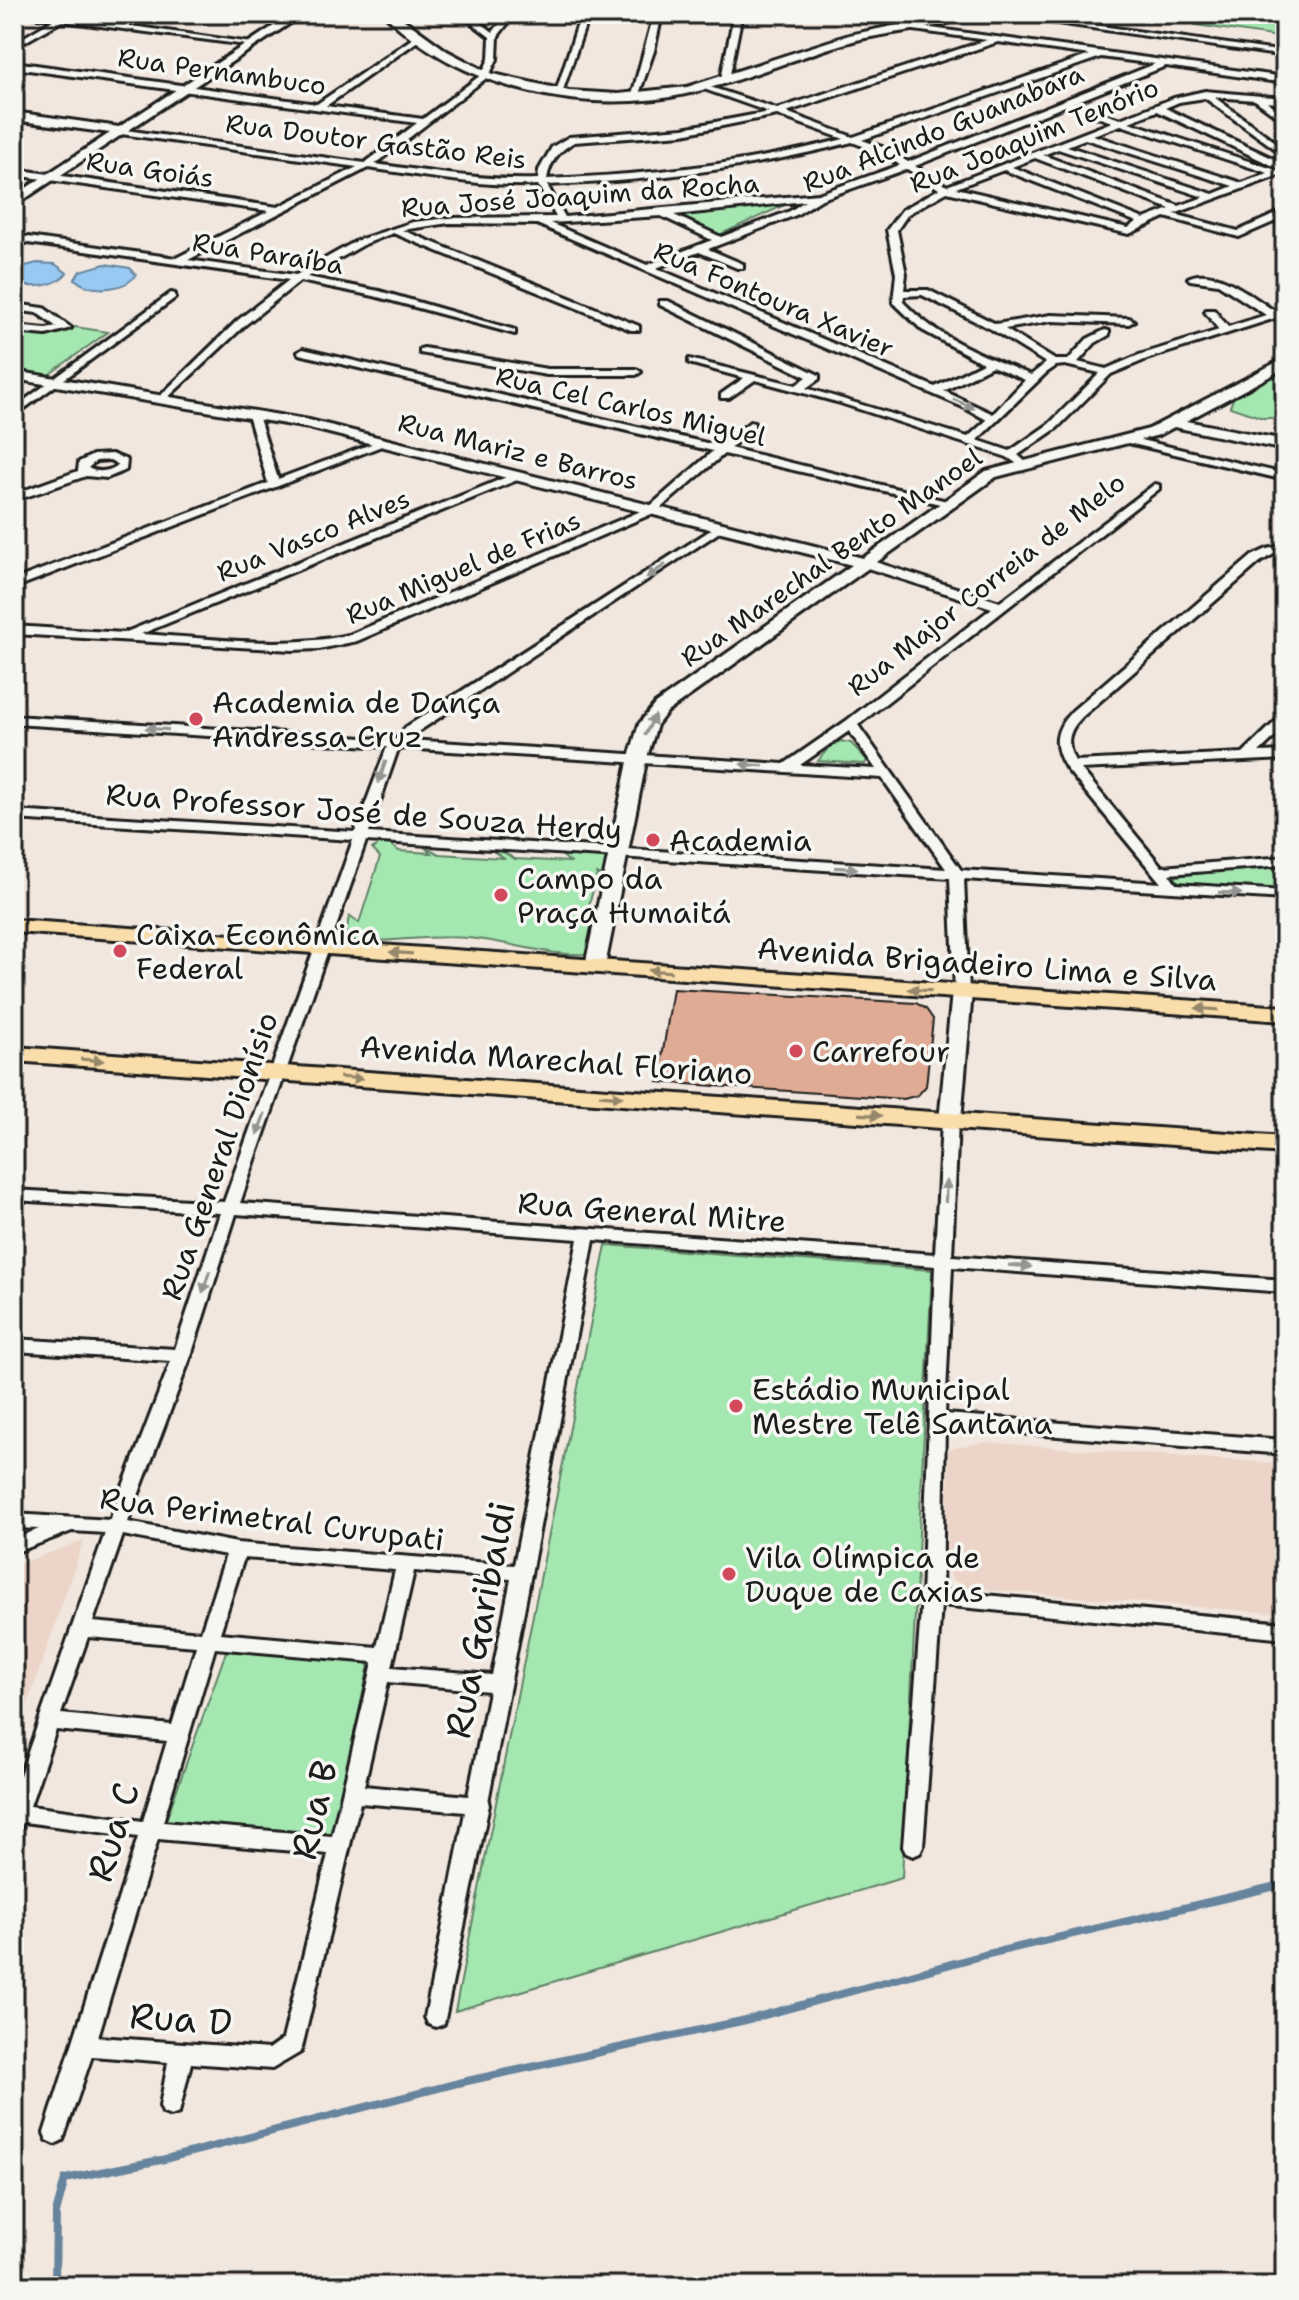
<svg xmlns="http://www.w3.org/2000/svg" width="1299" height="2300" viewBox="0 0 1299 2300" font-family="'Shantell Sans',sans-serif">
  <rect width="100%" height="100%" fill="#f1e7df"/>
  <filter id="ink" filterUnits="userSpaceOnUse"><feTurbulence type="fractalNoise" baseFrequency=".0125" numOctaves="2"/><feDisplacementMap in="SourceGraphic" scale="16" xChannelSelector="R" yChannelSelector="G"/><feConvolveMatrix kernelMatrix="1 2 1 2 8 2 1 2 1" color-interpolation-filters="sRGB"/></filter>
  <g filter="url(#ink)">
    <!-- built -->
    <path fill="#ecd5c8" d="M984 1442 1285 1464V1614L967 1588 952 1579 946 1568 949 1449Z
      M84 1540 14 1744V1566Z"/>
    <!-- green -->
    <path fill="#a5e7b1" stroke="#608266" stroke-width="2" d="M1204 14 1285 23V29L1279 37 1196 25Z
      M791 202 719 235 668 214Z
      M75 327 108 332 44 378 14 373V331L58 334Z
      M1285 368V418H1263L1230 407 1234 396Z
      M840 741 851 743 867 760 865 764 818 761 829 747Z
      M381 843H388L399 851 431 853 422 845 439 854 503 858 490 849 500 850 515 859 570 862 560 854 610 858 607 879 597 874 585 921 597 929 589 954C549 957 508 941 468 938 426 934 386 944 345 941L349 916 359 923 380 857 372 849Z
      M1285 865V890L1187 885 1179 882 1174 876Z
      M606 1245 932 1270 902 1878 455 2011Z
      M228 1646 370 1660 333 1834 165 1823Z"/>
    <!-- water -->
    <path fill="#97c9f3" stroke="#66849d" stroke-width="2" d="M37 263 55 264 67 273C55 288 32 288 14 284V269Z
      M105 264 130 268 136 275C124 291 89 293 75 279L80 271Z"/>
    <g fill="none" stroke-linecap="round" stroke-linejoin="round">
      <!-- stream -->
      <path stroke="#66849d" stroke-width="8" d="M55 2286 56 2213 65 2179 161 2160 458 2083 746 2020 984 1955 1285 1884"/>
    </g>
    <!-- building -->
    <path fill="#dfab94" stroke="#1c1c1c" stroke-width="2" d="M673 989 916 1003 926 1009 933 1019 926 1086 918 1095 904 1099 658 1082Z"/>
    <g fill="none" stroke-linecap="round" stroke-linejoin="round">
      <defs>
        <path id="street" d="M21 14 64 15 68 17 258 44 254 46 62 21 14 48V43L53 20Z
          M460 14H469L493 32 507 14H515L498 36 497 59 489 76 375 164C429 171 483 181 538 179L539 170 552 147 569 137 683 128 769 112 701 88V84L777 109 987 40 899 28 902 24 1285 77V83L1166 66 1073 103 1120 119 1174 98 1205 91 1285 98V104L1267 102 1285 115V122L1255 100 1214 97 1285 149V156L1205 98 1179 102 1165 108 1285 164V173L1174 214 1238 231 1285 210V217L1239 237 1165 217 1129 234 947 192 908 214 897 230 906 274 904 290H928L996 324 1051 315 1129 318 1134 321 1129 324 1051 321 1005 329 1055 360H1068L1087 339 1105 330 1109 331V335L1095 343 1078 362 1106 369 1139 355 1219 330 1205 312 1206 310H1214L1228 327 1266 315 1218 284 1190 280 1188 278C1214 264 1254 298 1276 312L1285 309V315L1147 359 1111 374 1057 428 1018 455 1028 464 1022 467 1007 457 837 402 755 380 729 398H721V394L744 378 689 363V359L796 385 807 377 660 305V301H668L819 375V379L806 388 968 437 987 420 963 407 537 224 449 223 402 230 639 326V330H631L393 233 365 244 307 277 379 291 515 330V334L374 296 300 281 245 325 163 402 158 399 159 397 238 320 289 280 14 241V235L176 258 269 211 14 175V169L278 207 357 167 121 134 118 133V129L365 163 417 123 14 68V62L317 104 419 34 422 38 326 106 423 119 481 75 489 59 490 37ZM998 42 1090 55 853 137 786 112ZM1101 57 1155 64 908 162 885 148 862 140ZM1065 106 1112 122 947 186 915 166ZM1157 111 1280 169 1276 170 1129 122ZM777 115 844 139C747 164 647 175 547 179 550 161 559 151 574 142L683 134ZM1121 125 1268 173 1242 183 1093 135ZM1085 139 1233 186 1213 194 1067 146ZM852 142 879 152 900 165 818 194 565 217 547 185C650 181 753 168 852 142ZM1058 149 1204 197 1179 206 1043 155ZM1035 158 1170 209 1144 219 1012 167ZM368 168C425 176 481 187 538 185L556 217 449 218 413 222 358 240 296 275 188 260ZM907 169 939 189 902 210 887 230 896 274 893 302 922 330 983 363 935 387 656 268 699 252 737 268H743V264L708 249 796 215 822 199ZM1004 170 1137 222 1128 228 956 188ZM805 201 790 211 721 237 674 215ZM661 216 712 240 647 265 550 223ZM922 295 991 329 1046 363 1031 375C985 356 938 339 903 302L904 296ZM1065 365 1100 373 1049 424 1010 451 977 440 1046 373 1056 366ZM992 366 1025 380 993 414 944 391Z
          M581 14H589L562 93 555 95Z
          M654 14H662L654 51 638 97 631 99Z
          M734 14H742L729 79 725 82 721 79Z
          M995 14H1016L1285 52V56Z
          M1257 14 1285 15V19Z
          M171 293 175 294V298L14 416V408Z
          M14 304 44 308 71 328 46 335 14 332V326L46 329 57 327 37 313 14 310Z
          M424 348 547 369H636L641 372 636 375H547L420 353V349Z
          M303 349 719 446 750 422 754 423V427L730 448 955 503 949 506 724 454 656 512 357 641 319 649 292 650 14 634V626L124 633 514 474H522V478L141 634C210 638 282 649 349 635L648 508 713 451 299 354 298 352Z
          M249 413 258 415 278 479 382 440 392 442 14 588V580L268 483 248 415Z
          M1128 437 1285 474V480L1124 442V438Z
          M112 454 127 460 126 470 107 478 86 476 14 501V494L78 471 79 462 93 455ZM110 460 117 464V466C107 472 98 473 88 468L96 461Z
          M1155 484 1159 485V489L858 725 961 870 1161 883 1066 768C1052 745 1054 730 1072 711L1252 556 1267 549 1285 545V553L1274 554 1260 562 1082 717C1068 731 1065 743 1075 761L1243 753 1280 717 1285 716V727L1259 752 1285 751V759L1081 769 1162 867 1285 857V865L1169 874 1176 884 1285 891V899L964 879 969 992 962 996 955 992 950 878 366 841 240 1203 935 1254 942 1121 944 1117H956L958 1121 952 1256 1285 1280V1292L952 1267 945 1414 1285 1440V1454L945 1427 942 1591 1285 1623V1639L941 1605 923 1847 920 1853 913 1856 906 1853 903 1847 922 1597 935 1266 594 1240 488 1802 489 1805 444 2024 436 2027 428 2024 425 2017 465 1812 360 1803 301 2052 272 2069 191 2063 179 2113 171 2116 163 2113 160 2106 168 2062 92 2056 63 2140 55 2144 47 2140 44 2133 138 1837 24 1822 21 1827 14 1830V1792L105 1533 72 1531 14 1553V1539L39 1529 14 1528V1514L110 1520 171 1361 14 1351V1339L175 1349 220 1213 14 1200V1190L224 1202 353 840 14 819V811L355 832 387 747 14 724V716L395 740 406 727 720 524 726 527 724 529 416 733 408 740 784 764 846 721 992 608 861 566V560H869L1000 602ZM849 731 876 769 800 765ZM401 748 882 778 946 869 369 833 397 752ZM236 1214 578 1239 514 1565 237 1543 128 1522 191 1356ZM123 1535 226 1555 201 1632 93 1622ZM244 1558 395 1570 377 1647 220 1633ZM414 1571 511 1579 492 1675 392 1667ZM88 1637 196 1646 172 1725 61 1714ZM215 1648 373 1662 332 1836 163 1822ZM388 1682 489 1691 468 1796 364 1786ZM56 1730 167 1741 143 1821 30 1806ZM158 1839 328 1854 283 2039 269 2049 98 2037Z"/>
        <path id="secondary" d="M292 14H304L14 206V196L110 133 14 120V112L119 127Z
          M384 14H396L447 51 489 73 569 91 618 94 687 87 849 35 950 14H971C952 27 881 33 853 41 799 56 746 80 690 93 587 117 460 90 384 14Z
          M1285 358V368L1186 421 1285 440V450L1174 427 1159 435 996 477 667 712 657 725 647 757 605 966 595 972 585 966 629 757 639 724 655 704 852 565 309 428 14 379V371L309 420 863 558 986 471 1149 429Z
          M962 986 972 992 961 1121 958 1126H942L939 1121 952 992Z"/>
        <path id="primary" d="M14 920 1285 1007V1021L14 932Z
          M14 1047 1285 1137V1153L14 1061Z"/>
      </defs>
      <!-- street casing -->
      <use href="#street" stroke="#1c1c1c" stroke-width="6"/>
      <!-- secondary casing -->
      <use href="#secondary" stroke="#1c1c1c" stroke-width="6"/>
      <!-- primary casing -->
      <use href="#primary" stroke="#1c1c1c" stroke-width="6"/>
      <!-- street -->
      <use href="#street" fill="#f6f6f2" fill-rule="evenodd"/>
      <!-- secondary -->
      <use href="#secondary" fill="#f6f6f2" fill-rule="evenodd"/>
      <!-- primary -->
      <use href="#primary" fill="#f9deab" fill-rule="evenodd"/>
    </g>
    <!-- one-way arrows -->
    <defs><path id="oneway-solid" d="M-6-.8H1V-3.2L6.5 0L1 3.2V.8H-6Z" transform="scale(2)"/></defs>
    <g fill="#949492">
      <use href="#oneway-solid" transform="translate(964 404) rotate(24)"/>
      <use href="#oneway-solid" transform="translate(656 571) rotate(146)"/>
      <use href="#oneway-solid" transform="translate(650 725) rotate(-63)"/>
      <use href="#oneway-solid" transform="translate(157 729) rotate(-177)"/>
      <use href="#oneway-solid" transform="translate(752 765) rotate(-176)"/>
      <use href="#oneway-solid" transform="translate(382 772) rotate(109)"/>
      <use href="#oneway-solid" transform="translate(846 868) rotate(3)"/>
      <use href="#oneway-solid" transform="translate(1230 893) rotate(3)"/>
      <use href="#oneway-solid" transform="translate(261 1124) rotate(110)"/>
      <use href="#oneway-solid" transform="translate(946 1191) rotate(-87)"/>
      <use href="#oneway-solid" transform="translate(1020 1266) rotate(4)"/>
      <use href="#oneway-solid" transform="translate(206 1282) rotate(108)"/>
    </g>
    <g fill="#96876b">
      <use href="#oneway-solid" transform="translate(401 953) rotate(-176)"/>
      <use href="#oneway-solid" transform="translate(660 971) rotate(-176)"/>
      <use href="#oneway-solid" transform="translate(920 990) rotate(-176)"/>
      <use href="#oneway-solid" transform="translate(1207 1009) rotate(-176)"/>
      <use href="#oneway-solid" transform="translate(92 1060) rotate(4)"/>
      <use href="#oneway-solid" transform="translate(351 1078) rotate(4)"/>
      <use href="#oneway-solid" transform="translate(611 1096) rotate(4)"/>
      <use href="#oneway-solid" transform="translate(870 1115) rotate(4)"/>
    </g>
  </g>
  <!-- markers -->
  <g fill="#d1495b" stroke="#f6f6f2" stroke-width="3">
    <circle cx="196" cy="719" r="8"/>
    <circle cx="653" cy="840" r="8"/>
    <circle cx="501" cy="895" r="8"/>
    <circle cx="120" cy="951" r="8"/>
    <circle cx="796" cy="1051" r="8"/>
    <circle cx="736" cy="1406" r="8"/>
    <circle cx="729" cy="1574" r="8"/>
  </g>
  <g text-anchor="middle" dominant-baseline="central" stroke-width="7" stroke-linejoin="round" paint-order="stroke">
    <!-- far-street labels -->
    <g font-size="26" fill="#1c1c1c" stroke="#f6f6f2">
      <text transform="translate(222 71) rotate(8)">Rua Pernambuco</text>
      <text transform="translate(943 128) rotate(-22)">Rua Alcindo Guanabara</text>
      <text transform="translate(1034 135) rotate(-22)">Rua Joaquim Tenório</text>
      <text transform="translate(376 141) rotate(7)">Rua Doutor Gastão Reis</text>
      <text transform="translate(150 169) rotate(8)">Rua Goiás</text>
      <text transform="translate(580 195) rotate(-4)">Rua José Joaquim da Rocha</text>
      <text transform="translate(268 253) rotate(9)">Rua Paraíba</text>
      <text transform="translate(774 299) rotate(23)">Rua Fontoura Xavier</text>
      <text transform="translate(631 406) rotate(13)">Rua Cel Carlos Miguel</text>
      <text transform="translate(518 451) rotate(14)">Rua Mariz e Barros</text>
      <text transform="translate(313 535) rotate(-22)">Rua Vasco Alves</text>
      <text transform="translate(831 557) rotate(-35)">Rua Marechal Bento Manoel</text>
      <text transform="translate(463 567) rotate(-23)">Rua Miguel de Frias</text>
      <text transform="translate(986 584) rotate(-38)">Rua Major Correia de Melo</text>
    </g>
    <!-- poi labels -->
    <g font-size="30" fill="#1c1c1c" stroke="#f6f6f2" text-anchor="start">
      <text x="212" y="702">Academia de Dança<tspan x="212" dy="34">Andressa Cruz</tspan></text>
      <text x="669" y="840">Academia</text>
      <text x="517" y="878">Campo da<tspan x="517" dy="34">Praça Humaitá</tspan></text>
      <text x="136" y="934">Caixa Econômica<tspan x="136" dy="34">Federal</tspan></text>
      <text x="812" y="1051">Carrefour</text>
      <text x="752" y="1389">Estádio Municipal<tspan x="752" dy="34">Mestre Telê Santana</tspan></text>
      <text x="745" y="1557">Vila Olímpica de<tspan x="745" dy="34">Duque de Caxias</tspan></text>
    </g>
    <!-- street labels -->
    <g font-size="30" fill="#1c1c1c" stroke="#f6f6f2">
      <text transform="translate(364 812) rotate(4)">Rua Professor José de Souza Herdy</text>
      <text transform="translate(987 964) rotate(4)">Avenida Brigadeiro Lima e Silva</text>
      <text transform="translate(556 1060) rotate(4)">Avenida Marechal Floriano</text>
      <text transform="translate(219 1156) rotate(-71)">Rua General Dionísio</text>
      <text transform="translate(652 1212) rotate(4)">Rua General Mitre</text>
      <text transform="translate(272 1519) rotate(7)">Rua Perimetral Curupati</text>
    </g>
    <!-- near-street labels -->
    <g font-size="36" fill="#1c1c1c" stroke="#f6f6f2">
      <text transform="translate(480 1620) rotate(-79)">Rua Garibaldi</text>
      <text transform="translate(314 1810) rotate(-77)">Rua B</text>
      <text transform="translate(113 1832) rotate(-73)">Rua C</text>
      <text transform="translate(181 2019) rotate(4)">Rua D</text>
    </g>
  </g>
  <!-- margin -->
  <rect width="1299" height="2300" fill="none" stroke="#f6f6f2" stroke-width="48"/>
  <rect x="24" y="24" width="1251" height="2252" fill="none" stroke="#1c1c1c" stroke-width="3" filter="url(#ink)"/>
</svg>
